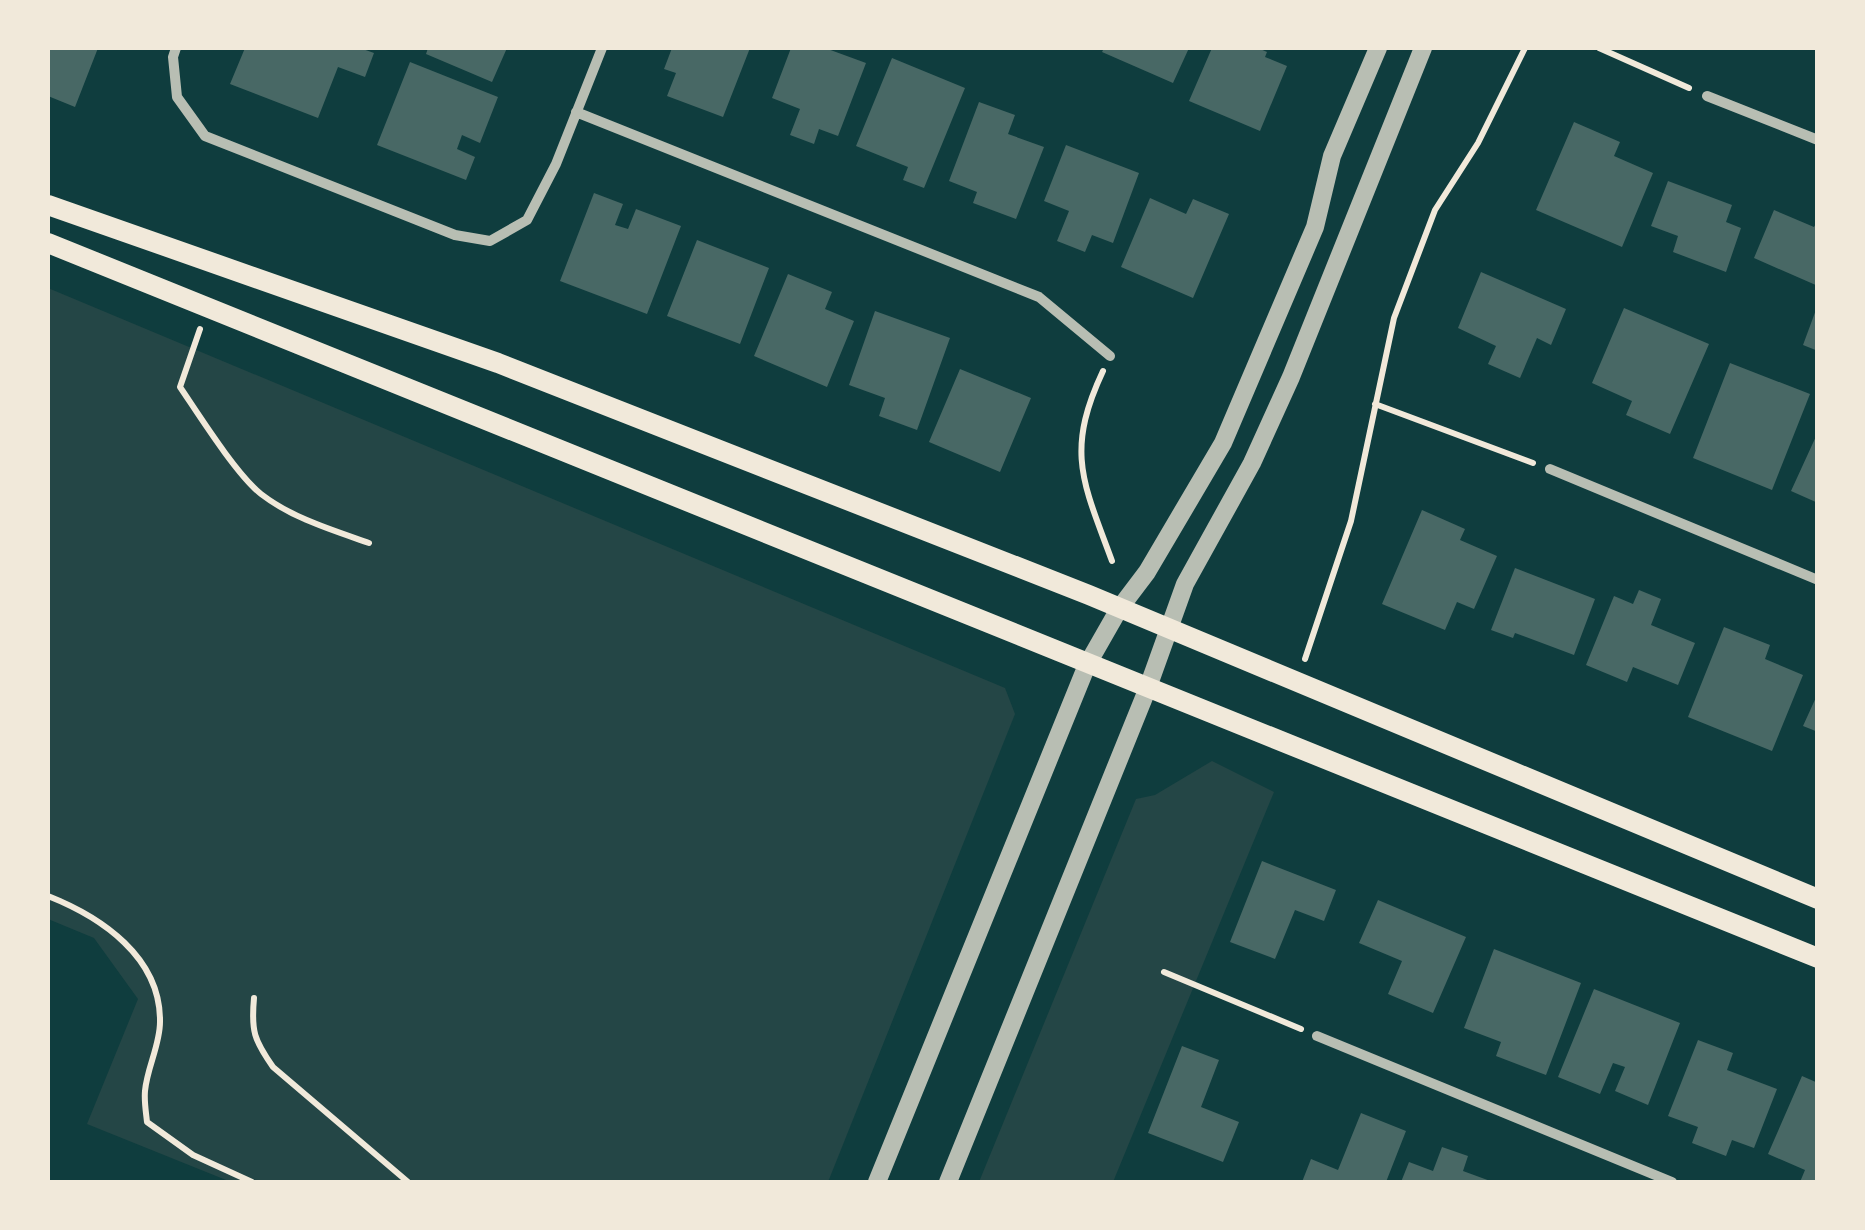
<svg xmlns="http://www.w3.org/2000/svg" width="1865" height="1230" viewBox="0 0 1865 1230" font-family="Arial,sans-serif">
  <rect width="100%" height="100%" fill="#0f3d3e"/>
  <!-- green -->
  <path fill="#244646" d="M48 288 1005 688 1015 714 828 1182H231L87 1124 138 999 94 938 48 919Z
    M1212 761 1274 792 1113 1182H979L1136 799 1155 795Z"/>
  <!-- building -->
  <path fill="#486865" d="M48 48H98L75 107 48 96Z
    M245 48H360L374 53 365 77 338 67 318 118 230 84Z
    M428 48H507L492 82 426 54Z
    M672 48H750L723 117 667 96 676 73 664 69Z
    M791 48H825L866 63 838 136 819 129 814 144 790 135 800 109 772 98Z
    M1104 48H1189L1173 83 1102 52Z
    M1212 48H1258L1267 52 1265 57 1287 66 1260 131 1189 101Z
    M892 58 965 88 924 188 903 180 908 167 856 146Z
    M410 62 498 97 480 143 462 135 457 149 475 157 466 180 377 145Z
    M979 102 1015 115 1008 134 1044 147 1016 219 973 203 977 192 949 181Z
    M1574 122 1620 142 1614 156 1653 173 1622 247 1536 210Z
    M1066 145 1139 173 1113 243 1092 235 1085 252 1057 241 1069 211 1044 201Z
    M1668 181 1732 205 1726 222 1741 228 1726 272 1673 252 1678 236 1651 226Z
    M594 193 623 204 615 225 628 229 636 209 681 226 647 314 560 281Z
    M1150 198 1186 214 1193 199 1229 214 1193 298 1121 267Z
    M1774 210 1814 227 1818 220V286L1754 258Z
    M697 240 769 268 740 344 667 316Z
    M1481 272 1566 309 1551 345 1537 338 1520 378 1488 364 1496 346 1458 328Z
    M788 274 832 292 825 309 854 321 827 387 754 356Z
    M1817 307H1818V351L1803 345Z
    M1624 308 1709 344 1670 434 1626 415 1632 401 1592 383Z
    M875 311 950 338 917 430 879 416 885 398 849 385Z
    M1730 363 1810 394 1772 490 1693 458Z
    M960 369 1031 398 1000 472 929 442Z
    M1818 432V503L1791 491Z
    M1422 510 1465 529 1460 540 1497 556 1474 609 1457 602 1445 630 1382 604Z
    M1515 568 1595 599 1574 655 1515 633 1513 638 1491 630Z
    M1639 590 1661 599 1651 625 1695 643 1678 685 1633 667 1627 682 1586 665 1614 596 1633 604Z
    M1724 627 1770 645 1765 659 1803 675 1772 751 1688 717Z
    M1818 693V732L1803 726Z
    M1262 861 1336 890 1324 921 1295 910 1275 959 1230 942Z
    M1378 900 1466 937 1433 1013 1388 994 1402 961 1359 943Z
    M1494 949 1581 983 1546 1075 1496 1056 1501 1042 1464 1028Z
    M1594 989 1680 1023 1648 1105 1615 1091 1625 1067 1613 1063 1600 1094 1558 1077Z
    M1698 1040 1733 1053 1727 1070 1777 1089 1754 1148 1732 1140 1726 1156 1692 1143 1698 1127 1668 1116Z
    M1182 1046 1219 1060 1201 1107 1239 1122 1223 1162 1148 1133Z
    M1802 1076 1818 1083V1182H1800L1805 1170 1768 1154Z
    M1361 1113 1406 1131 1386 1182H1302L1311 1159 1338 1170Z
    M1442 1147 1468 1156 1463 1171 1493 1182H1401L1409 1162 1433 1171Z"/>
  <g fill="none" stroke-linecap="round" stroke-linejoin="round">
    <!-- path -->
    <path stroke="#f1e9da" stroke-width="6" d="M1599 48 1689 88
      M200 329 180 387C199 415 236 474 261 494 292 518 332 530 369 543
      M1103 371C1065 452 1083 482 1112 561
      M1375 404 1533 463
      M1305 659 1351 521 1394 318 1435 210 1478 143 1525 48
      M48 896C101 917 161 957 160 1022 160 1045 147 1068 145 1091 144 1101 146 1112 147 1122L193 1155 252 1182
      M1164 972 1301 1029
      M254 998C251 1031 254 1040 273 1067L408 1182"/>
    <!-- minor -->
    <path stroke="#b8beb3" stroke-width="10" d="M176 48 173 57 177 97 205 136 455 235 490 241 527 220 556 164 602 48
      M1707 96 1818 140
      M576 112 1039 297 1110 356
      M1550 469 1818 580
      M1317 1036 1672 1182"/>
    <!-- tertiary -->
    <path stroke="#b8beb3" stroke-width="18" d="M877 1182 1087 665 1119 609 1147 572 1223 443 1315 227 1332 156 1378 48
      M948 1182 1147 690 1185 584 1252 463 1291 377 1423 48"/>
    <!-- secondary -->
    <path stroke="#f1e9da" stroke-width="20" d="M48 205 498 363 1089 595 1818 899
      M48 243 1818 958"/>
  </g>
  <!-- border -->
  <rect width="1865" height="1230" fill="none" stroke="#f1e9da" stroke-width="100"/>
</svg>
